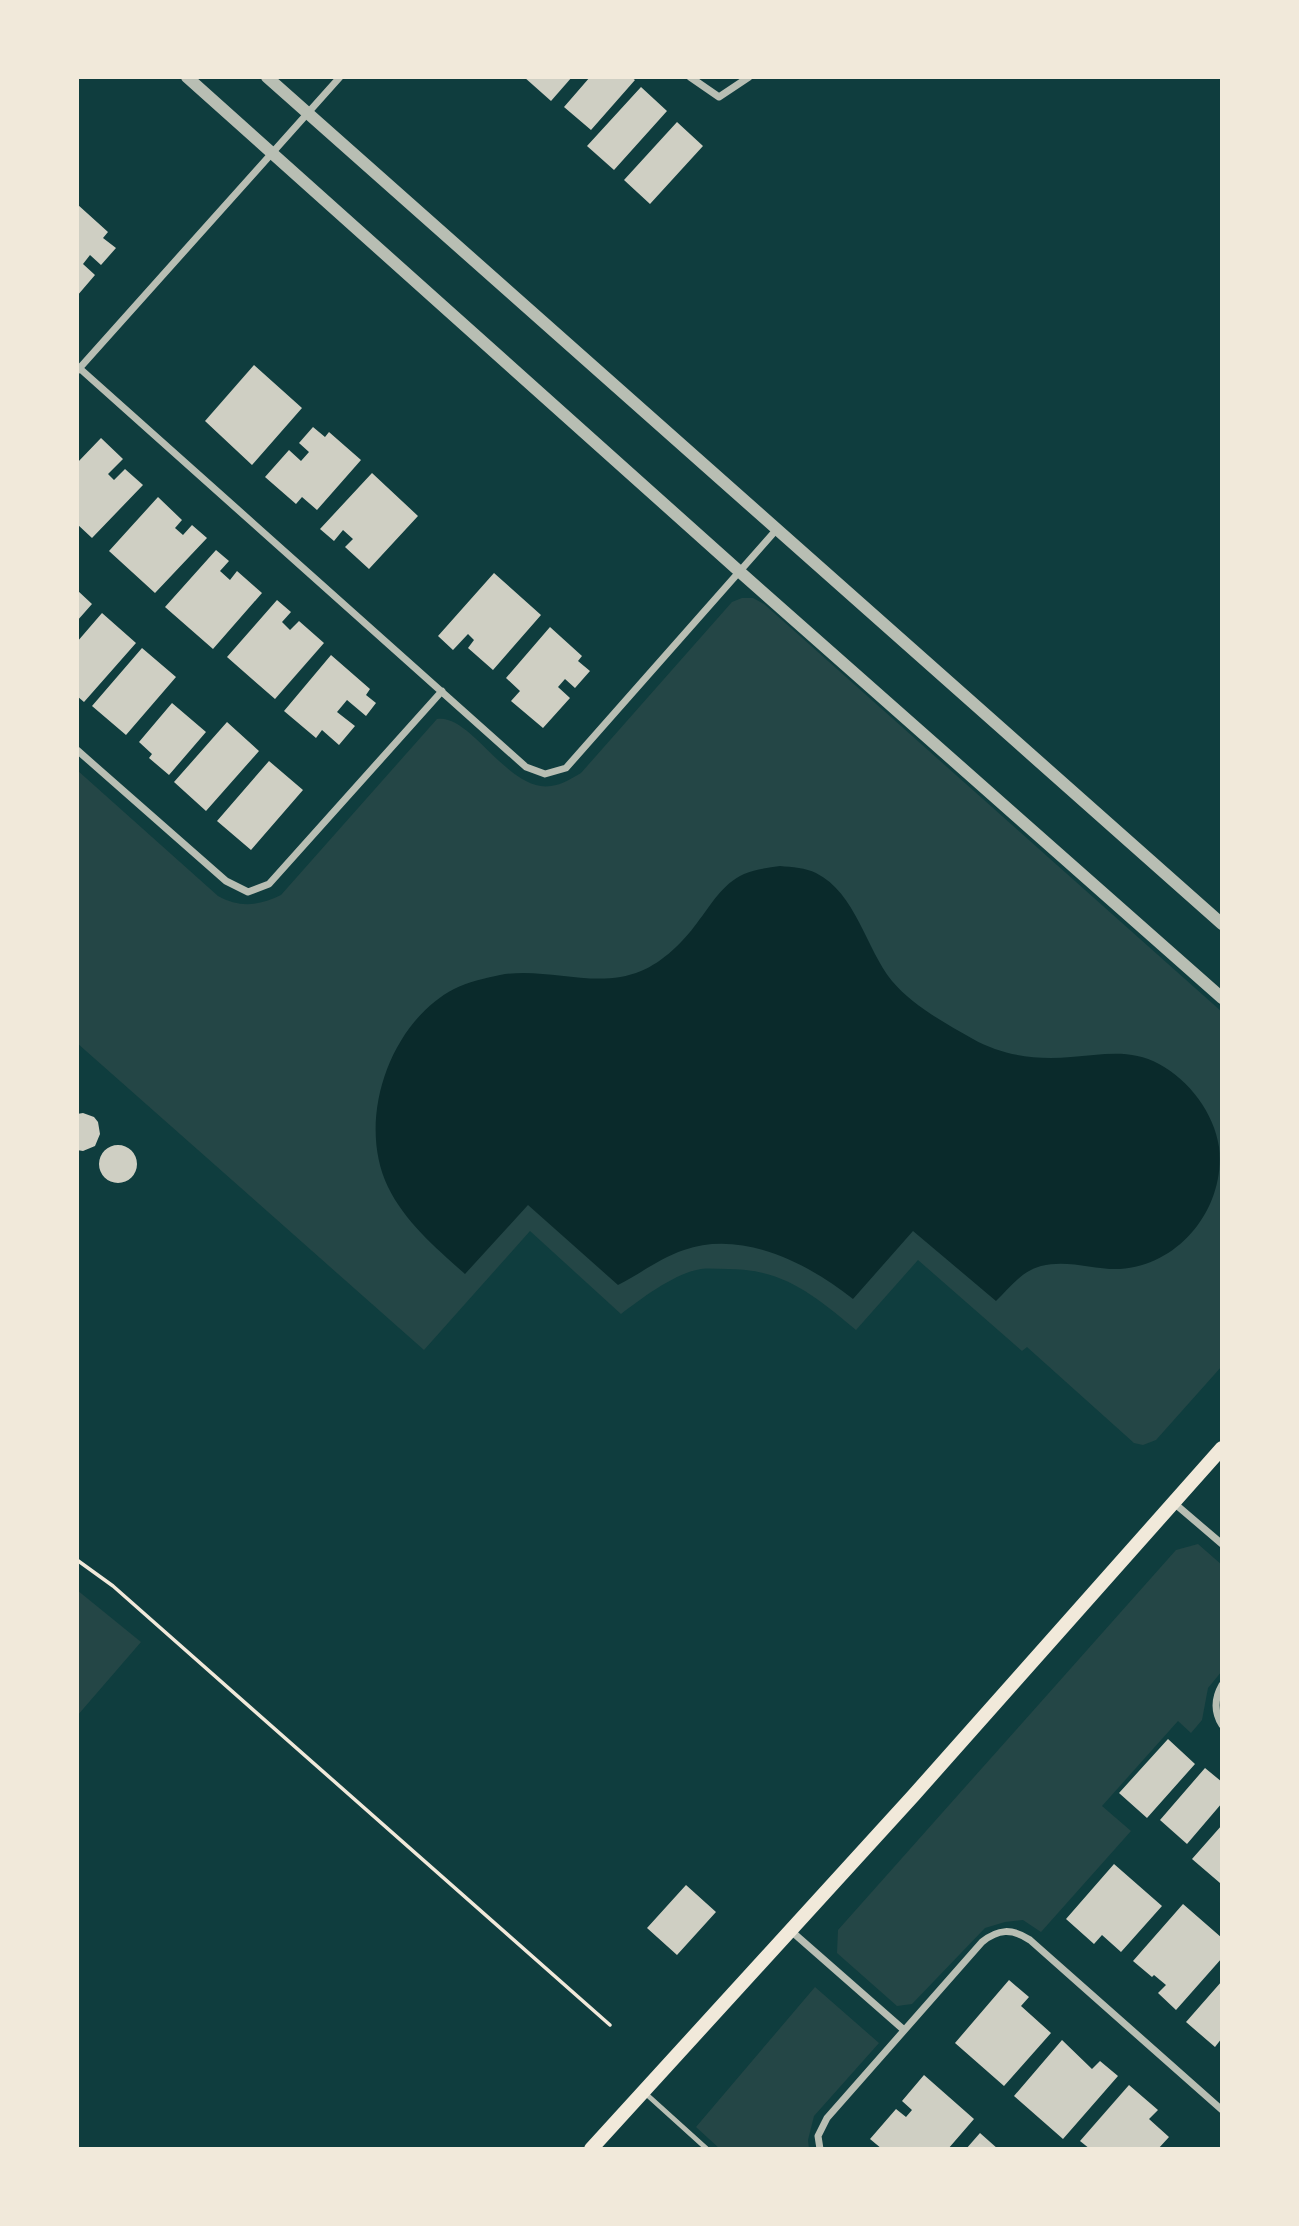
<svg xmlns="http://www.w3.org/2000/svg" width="1299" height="2226" viewBox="0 0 1299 2226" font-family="'Space Grotesk',sans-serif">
  <rect width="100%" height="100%" fill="#0f3d3e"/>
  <!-- green -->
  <path fill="#244646" d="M742 598H753L764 604 1222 1012V1366L1156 1440 1143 1445 1134 1443 1027 1347 1022 1351 918 1260 856 1330C815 1296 784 1269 728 1269 719 1269 709 1268 701 1269 675 1273 642 1298 621 1314L530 1231 424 1350 77 1043V770L218 896C240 908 258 906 281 895L437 719C471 713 508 793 551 786 562 785 572 778 581 773L732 602Z
    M1198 1544 1222 1565V1671L1208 1688 1202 1720 1191 1733 1178 1721 1102 1806 1131 1831 1041 1932 1023 1920 1005 1922 985 1928 912 2004 897 2006 837 1953 838 1930 1176 1550Z
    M77 1590 141 1642 77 1716Z
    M815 1987 879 2043 814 2116 808 2140 809 2149H720L696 2127Z"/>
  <!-- water -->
  <path fill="#0a2a2b" d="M780 866C792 867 806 868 816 873 856 893 866 949 892 981 913 1006 945 1023 973 1039 1003 1056 1037 1060 1071 1057 1102 1055 1130 1048 1159 1064 1189 1080 1214 1113 1219 1147 1226 1206 1181 1265 1120 1269 1094 1270 1068 1259 1041 1266 1022 1271 1010 1287 996 1301L913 1231 853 1299C809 1264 742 1229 684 1250 660 1258 640 1274 618 1285L528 1205 465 1274C436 1248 405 1222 388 1187 356 1121 389 1023 454 989 468 982 485 978 500 975 546 966 596 990 641 971 663 962 683 942 697 923 711 905 722 884 744 874 755 869 768 868 780 866Z"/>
  <!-- building -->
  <path fill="#cfcfc3" d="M524 77H572L551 101Z
    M590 77H631L635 80 591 130 564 107Z
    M641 87 667 111 614 170 587 146Z
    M677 122 703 146 650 204 624 180Z
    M77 204 108 232 103 238 116 248 101 265 90 255 83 264 95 275 77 296Z
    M254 365 302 408 252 465 205 421Z
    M313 427 325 437 329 432 361 460 317 510 302 497 296 504 265 477 289 450 301 461 309 452 299 443Z
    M101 438 123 459 108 474 114 480 125 469 143 485 92 538 77 524V463Z
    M372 473 418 516 369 569 345 547 353 539 343 530 334 541 320 529Z
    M158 497 182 520 175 528 183 535 192 525 207 538 155 593 109 551Z
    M216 550 229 561 220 571 230 580 237 571 262 593 213 649 165 607Z
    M494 573 541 615 493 670 468 648 474 640 468 634 453 650 438 636Z
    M77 590 92 604 77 621Z
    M277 600 291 612 282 622 290 630 299 621 324 643 275 699 227 657Z
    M102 613 136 643 84 702 77 696V642Z
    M550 627 582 656 578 661 590 671 575 688 565 679 558 687 570 698 543 728 511 701 520 691 506 678Z
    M142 648 176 677 126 735 92 706Z
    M331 655 370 689 366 695 376 703 366 716 347 700 337 712 355 726 339 745 322 730 316 738 284 711Z
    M172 703 206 732 169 775 149 758 152 754 139 742Z
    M227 722 259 751 206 811 174 782Z
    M269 761 303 790 251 850 217 821Z
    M83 1113 94 1117 98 1122 100 1134 95 1146 83 1151 77 1150V1114Z
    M99 1164a19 19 0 1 1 38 0a19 19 0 1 1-38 0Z
    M1168 1739 1195 1764 1147 1818 1119 1793Z
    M1205 1768 1222 1782V1803L1187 1844 1160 1820Z
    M1222 1825V1881L1220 1883 1192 1859Z
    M1114 1864 1162 1906 1121 1952 1102 1935 1094 1944 1066 1919Z
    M686 1885 716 1912 677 1955 647 1928Z
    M1183 1904 1222 1938V1958L1176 2010 1158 1993 1166 1985 1154 1975 1152 1977 1133 1961Z
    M1009 1980 1029 1997 1021 2006 1051 2033 1004 2086 955 2043Z
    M1222 1981V2038L1215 2047 1186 2022Z
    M1062 2040 1092 2069 1100 2061 1118 2076 1063 2139 1014 2096Z
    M924 2075 974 2119 948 2149H882L870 2139 896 2109 906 2117 912 2110 902 2101Z
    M1129 2085 1158 2110 1149 2119 1169 2137 1158 2149H1090L1080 2141Z
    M980 2133 998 2149H966Z"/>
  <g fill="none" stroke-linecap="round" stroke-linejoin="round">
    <!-- path -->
    <path stroke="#f1e9da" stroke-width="3.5" d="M77 1560 113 1586 610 2025"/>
    <!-- service -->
    <path stroke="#b8beb3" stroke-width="5" d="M645 2093 707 2149"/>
    <!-- minor -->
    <path stroke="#b8beb3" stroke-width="7" d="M690 77 719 97 749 77
      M77 366 526 767 545 774 566 768 777 529
      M77 371 340 77
      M77 750 226 881 248 892 269 884 442 691
      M1174 1503 1222 1544
      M1222 1685C1214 1699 1214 1712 1222 1725
      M790 1930 904 2030
      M820 2149 818 2136 827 2118 982 1942C998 1929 1012 1928 1030 1940L1222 2110"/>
    <!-- tertiary -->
    <path stroke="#b8beb3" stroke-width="12" d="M187 77 740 572 1222 998
      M267 77 1222 924"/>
    <!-- secondary -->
    <path stroke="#f1e9da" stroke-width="14" d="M591 2149 913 1796 1222 1448"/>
  </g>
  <!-- border -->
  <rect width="1299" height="2226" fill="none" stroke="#f1e9da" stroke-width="158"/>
</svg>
